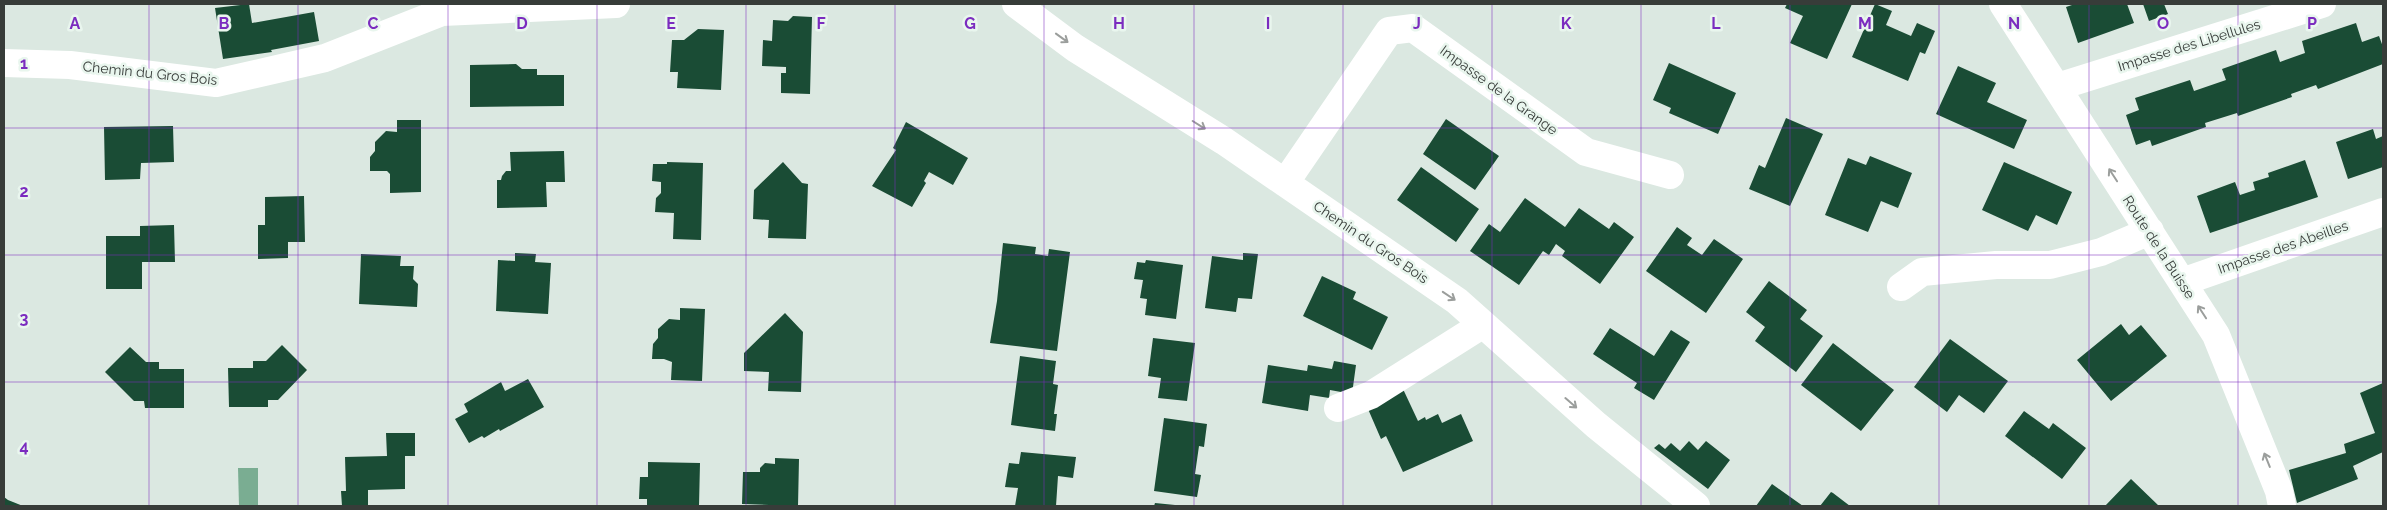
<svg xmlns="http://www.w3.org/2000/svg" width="2387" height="510" viewBox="0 0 2387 510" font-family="Raleway,sans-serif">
  <rect width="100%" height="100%" fill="#dbe8e1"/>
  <!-- water -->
  <path fill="#7aad92" d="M238 468H258V506H239Z"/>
  <!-- building -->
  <path fill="#1a4c35" d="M249 4 252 23 314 12 319 41 271 50 272 52 223 59 215 8Z
    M1787 4H1852L1827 59 1790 43 1803 16 1785 8Z
    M1875 4 1892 11 1886 25 1911 36 1917 23 1935 31 1925 54 1920 52 1908 81 1852 57Z
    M2075 4H2127L2134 23 2078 43 2066 7Z
    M2143 4H2164L2168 14 2149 21Z
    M793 16 812 17 810 94 781 93V73H786V67L762 66 763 40 772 41 773 20 788 21Z
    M2356 23 2362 42 2379 36 2383 47V64L2318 89 2316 85 2291 94 2292 97 2238 116 2237 113 2205 123 2206 127 2152 146 2150 140 2136 145 2126 115 2139 110 2135 98 2190 80 2194 91 2226 80 2222 69 2276 50 2280 62 2305 53 2302 41Z
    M698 29 724 30 721 90 677 88 678 72H670L672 40H684Z
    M1669 63 1736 93 1718 134 1669 113 1671 108 1653 100Z
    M516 64 522 69H537V75H564V106L470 107V65Z
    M1958 66 1996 83 1987 102 2027 120 2014 149 1936 114Z
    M1786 118 1823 134 1790 206 1749 189 1759 165 1765 168Z
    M1446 119 1499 156 1475 190 1423 154Z
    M397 120H421V192L390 193V174L387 171H370V157L375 151V142L386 131 397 132Z
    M906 122 968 158 953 185 929 172 924 181 926 183 912 207 872 186 896 150 893 148Z
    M173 126 174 162 141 163 140 179 105 180 104 127Z
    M2373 129 2376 139 2383 136V167L2348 179 2336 142Z
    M564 151 565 182H546L547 207 497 208V180H501L502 176 506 171H511L510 152Z
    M1870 156 1912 173 1898 208 1881 201 1868 232 1825 215 1848 158 1866 165Z
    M2305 160 2318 197 2210 233 2197 196 2235 182 2240 195 2255 190 2253 182 2269 177 2268 173Z
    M667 162 703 163 701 240 673 239 674 213 655 212 656 198 661 193V182L652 181 653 164H667Z
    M783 162 802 183 808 184 806 239 768 238 769 220 753 219 754 190Z
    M2004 162 2072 192 2057 225 2036 215 2028 231 1982 210Z
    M1421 167 1479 209 1456 242 1397 200Z
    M304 196 305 242H288V258L258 259V225H265V197Z
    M1525 198 1565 227 1579 208 1609 229 1614 222 1634 237 1600 284 1562 256 1565 251 1556 244 1549 255 1543 251 1519 285 1470 251 1489 224 1500 232Z
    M174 225 175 262H142V289H106V236H140V226Z
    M1677 227 1692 238 1687 245 1702 255 1714 239 1743 259 1706 313 1646 271Z
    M1003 243 1036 247 1035 254 1048 256 1049 249 1070 252 1057 351 990 343 997 301Z
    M515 253 536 254 535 262 551 263 548 314 496 311 498 260 515 261Z
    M1243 253 1258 254 1252 299 1238 298 1236 312 1205 308 1212 256 1243 260Z
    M361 254 401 256 400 266H414L413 279 418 284 417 307 359 304Z
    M1146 260 1183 265 1176 319 1145 315 1147 299 1140 298 1143 280 1134 279 1137 262 1145 263Z
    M1322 276 1356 292 1353 299 1388 317 1372 350 1303 316Z
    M1769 281 1807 310 1800 319 1823 336 1796 372 1755 341 1765 327 1746 312Z
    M680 308 705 309 702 381 671 380 672 362 664 359H652L653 344 658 338V329L669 319 680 320Z
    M785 313 803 332 801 392 768 391 769 372 744 371V353Z
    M2121 324 2129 335 2141 325 2167 356 2111 401 2077 360Z
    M1610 328 1654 356 1671 330 1690 342 1654 400 1634 388 1637 383 1593 354Z
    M1153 338 1195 343 1187 401 1158 398 1161 378 1148 376Z
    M1950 339 2008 381 1984 413 1959 395 1947 412 1914 387Z
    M1833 343 1894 390 1861 431 1801 385Z
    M282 345 307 370 278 400H268V407H229L228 368H253V361H266Z
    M130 347 146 362H159V369H184V408H145L144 401H134L105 372Z
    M1020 356 1056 361 1053 384 1058 385 1054 414H1057L1055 431 1011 425Z
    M1334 361 1356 365 1352 394 1330 390 1329 398 1310 395 1308 411 1262 403 1268 365 1307 371 1308 365 1332 369Z
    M528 379 544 407 500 431 499 429 484 438 482 436 469 443 455 419 468 412 464 404 501 382 505 391Z
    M2383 383V452L2353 466 2358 479 2297 503 2289 470 2346 453 2344 444 2375 433 2360 393Z
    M1403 389 1418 421 1425 417 1426 420 1438 414 1442 423 1461 414 1473 441 1403 472 1386 436 1381 439 1368 409Z
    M2024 411 2049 429 2053 423 2086 448 2062 479 2005 436Z
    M1164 418 1207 424 1204 447 1199 446 1195 474 1201 475 1197 497 1154 491Z
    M386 433H415V456H405V489L368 490V506H342L341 491H346L345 457 387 456Z
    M1689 441 1698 450 1706 441 1730 460 1708 489 1654 448 1659 444 1665 449 1671 443 1680 451Z
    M1021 452 1076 457 1073 478 1058 476 1056 506H1015L1018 488 1005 487 1009 463 1019 464Z
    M775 458 799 459 798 506 742 504 743 472H760V468L765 463 775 464Z
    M648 462 700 463 699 506H647V499H639L640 477H648Z
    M2131 479 2159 506H2105Z
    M1772 484 1803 506H1756Z
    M1831 492 1833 493 1850 506H1820Z
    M4 497 8 500 23 506H4Z
    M1155 503 1175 505 1174 506H1154Z"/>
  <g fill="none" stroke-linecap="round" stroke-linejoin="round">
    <!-- minor -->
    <path stroke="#fff" stroke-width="28" d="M1016 4 1075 48 1224 141 1457 301 1596 425 1696 506
      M2003 4 2216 335 2279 491 2282 506
      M4 63 70 65 216 83 325 58 442 12 616 4
      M2057 87 2322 4
      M1285 183 1389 31 1413 28 1586 152 1670 175
      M2182 282 2383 212
      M1901 287 1922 272 1996 265H2050L2101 252 2150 231
      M1338 408 1371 395 1482 325"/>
  </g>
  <!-- one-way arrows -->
  <defs><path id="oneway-shaft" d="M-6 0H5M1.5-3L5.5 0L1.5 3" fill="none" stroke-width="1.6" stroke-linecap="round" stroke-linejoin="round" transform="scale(1.25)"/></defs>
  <g stroke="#9b9e9c">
    <use href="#oneway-shaft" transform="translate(1062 38) rotate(36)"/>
    <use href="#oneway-shaft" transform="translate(1199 125) rotate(32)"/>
    <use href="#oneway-shaft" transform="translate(2113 175) rotate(-123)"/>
    <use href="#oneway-shaft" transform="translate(1449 296) rotate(34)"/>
    <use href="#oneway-shaft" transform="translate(2202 312) rotate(-123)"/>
    <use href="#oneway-shaft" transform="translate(1571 403) rotate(41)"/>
    <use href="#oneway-shaft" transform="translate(2267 460) rotate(-112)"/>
  </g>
  <!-- grid -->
  <path fill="none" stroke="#7b2cbf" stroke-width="1" stroke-opacity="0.55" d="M149 4V506M298 4V506M448 4V506M597 4V506M746 4V506M895 4V506M1044 4V506M1194 4V506M1343 4V506M1492 4V506M1641 4V506M1790 4V506M1939 4V506M2089 4V506M2238 4V506M4 128H2383M4 255H2383M4 382H2383"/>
  <g text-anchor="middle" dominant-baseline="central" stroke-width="5" stroke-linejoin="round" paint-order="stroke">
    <!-- street labels -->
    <g font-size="14" fill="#373c39" stroke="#e9f6ee">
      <text transform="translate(2189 45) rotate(-17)">Impasse des Libellules</text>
      <text transform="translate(150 73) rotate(6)">Chemin du Gros Bois</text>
      <text transform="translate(1499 90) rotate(36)">Impasse de la Grange</text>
      <text transform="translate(1371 242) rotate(34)">Chemin du Gros Bois</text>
      <text transform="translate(2159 247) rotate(57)">Route de la Buisse</text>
      <text transform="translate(2283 247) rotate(-19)">Impasse des Abeilles</text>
    </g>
  </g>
  <g font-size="16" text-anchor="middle" font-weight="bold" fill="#7b2cbf" stroke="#e9f6ee" stroke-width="5" stroke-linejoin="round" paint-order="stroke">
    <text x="75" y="29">A</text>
    <text x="224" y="29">B</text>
    <text x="373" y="29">C</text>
    <text x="522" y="29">D</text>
    <text x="671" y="29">E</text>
    <text x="821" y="29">F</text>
    <text x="970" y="29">G</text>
    <text x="1119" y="29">H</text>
    <text x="1268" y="29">I</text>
    <text x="1417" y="29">J</text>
    <text x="1566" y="29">K</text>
    <text x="1716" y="29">L</text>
    <text x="1865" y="29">M</text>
    <text x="2014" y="29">N</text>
    <text x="2163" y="29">O</text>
    <text x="2312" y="29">P</text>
    <text x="24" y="69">1</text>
    <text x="24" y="197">2</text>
    <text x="24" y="324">3</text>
    <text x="24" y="452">4</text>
  </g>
  <!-- border -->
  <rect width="2387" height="510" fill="none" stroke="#373c39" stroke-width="10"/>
</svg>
